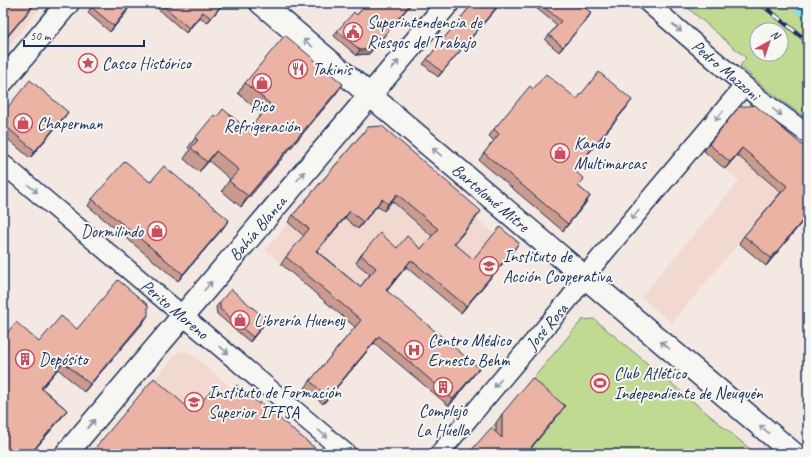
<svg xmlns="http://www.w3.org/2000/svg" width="811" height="457" viewBox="0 0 811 457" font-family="Caveat,sans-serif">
  <rect width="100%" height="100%" fill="#f4e9e2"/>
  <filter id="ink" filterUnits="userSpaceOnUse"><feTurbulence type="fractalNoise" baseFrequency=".025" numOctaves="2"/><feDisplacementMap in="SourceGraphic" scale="8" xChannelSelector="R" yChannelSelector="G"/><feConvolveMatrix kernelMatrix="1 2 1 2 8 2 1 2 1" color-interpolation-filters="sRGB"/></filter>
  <g filter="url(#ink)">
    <!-- built -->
    <path fill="#f1d9cf" d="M3 3H45L3 53Z
      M734 115 808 161 672 323 641 297 739 181 704 151Z
      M377 133 514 250 461 313 406 267 356 327 265 250 363 134Z
      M188 351 234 390 217 454 139 398 178 352Z"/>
    <!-- green -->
    <path fill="#c0da91" stroke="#6e8478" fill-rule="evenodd" d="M682 3H808V120L765 88 740 66 746 58ZM757 30H781V54H757Z
      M594 319 756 454H470L582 320Z"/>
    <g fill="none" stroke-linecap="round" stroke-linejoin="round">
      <!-- canal -->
      <path stroke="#8ddceb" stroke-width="17" d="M799 3 808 11"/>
      <defs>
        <g id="street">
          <path id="s1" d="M648 3 760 99 808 134"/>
          <path id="s2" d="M3 164 347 454"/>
          <path id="s3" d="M439 454 570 298 594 265 744 86"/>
        </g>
        <g id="secondary">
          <path id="s4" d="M261 3 794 454"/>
          <path d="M3 81 68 3"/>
          <path id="s5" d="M66 454 448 3"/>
        </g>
      </defs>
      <!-- street casing -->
      <use href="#street" stroke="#1b2f5e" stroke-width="21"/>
      <!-- secondary casing -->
      <use href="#secondary" stroke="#1b2f5e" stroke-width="25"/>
      <!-- street -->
      <use href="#street" stroke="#f6f6f2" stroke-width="18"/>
      <!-- secondary -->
      <use href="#secondary" stroke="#f6f6f2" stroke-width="22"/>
      <defs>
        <path id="rail" d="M760 3 808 42"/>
      </defs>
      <!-- rail casing -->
      <use href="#rail" stroke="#1b2f5e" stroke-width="4.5"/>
      <!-- rail -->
      <use href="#rail" stroke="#f6f6f2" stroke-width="3" stroke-dasharray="9" stroke-linecap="butt"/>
    </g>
    <!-- wall -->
    <path fill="#ca9a8c" stroke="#1b2f5e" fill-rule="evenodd" d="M159 3H224L207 23 200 17 186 33 156 7Z
      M295 3H309L303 10Z
      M367 3H412L369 54 356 55 334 36 337 31 357 15Z
      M473 3H501L438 77 423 64Z
      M530 3H580L591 13 559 52 545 40 557 25Z
      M91 7 126 13 110 32 88 13Z
      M245 83 336 94 241 207 222 191 230 179 209 161 199 172 184 159 190 150 188 148 195 138 248 130 262 114 238 93Z
      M533 89 577 99 627 107 574 171 579 187 590 196 585 204 563 231 479 160 484 153 494 141 489 136 494 129Z
      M739 107 808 215 766 266 739 243 744 236 781 192 737 155 725 169 704 151 709 144Z
      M68 112 63 119 30 158 3 135V113Z
      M368 127 476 218 454 244 473 259 514 250 461 313 406 267 387 291 474 375 449 406 374 343 323 404 305 388 310 381 355 327 281 264 286 257 304 236 288 222 293 215ZM392 201 432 236 421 249 397 248 361 255 356 263 370 274 360 287 317 251 345 218 358 229 377 206 384 211Z
      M150 182 224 227 178 281 88 206 92 199Z
      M220 302 267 320 250 342 217 314 216 307Z
      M148 315 143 323 84 392 58 369 42 388 67 410 62 417 31 454H3L39 342 77 329Z
      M227 396 259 404 316 449 313 454H90L193 412Z
      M502 414H559L531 448 468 454 496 432V423Z"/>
    <!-- shaded-wall -->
    <path fill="#a47d72" stroke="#1b2f5e" d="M35 3H36L3 42V41Z
      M223 3H224L207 23Z
      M411 3H412L369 54 356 55 360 50Z
      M500 3H501L438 77 442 72Z
      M129 7 126 13 110 32 114 26Z
      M203 12 200 17 186 33 189 28Z
      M591 13 588 18 559 52 563 47Z
      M343 84 336 94 241 207 248 196Z
      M632 100 627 107 569 177 574 170Z
      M68 112 63 119 30 158 35 151Z
      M742 148 737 155 725 169 730 162Z
      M216 151 209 161 199 172 207 162Z
      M397 194 392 201 384 211 388 204Z
      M590 196 585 204 563 231 568 224Z
      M382 199 377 206 358 229 363 222Z
      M350 211 345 218 311 258 316 251Z
      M481 211 476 218 449 250 454 243Z
      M808 214V215L766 266 771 258Z
      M229 220 224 227 178 281 183 274Z
      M519 243 514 250 461 313 466 306Z
      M411 260 406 267 381 297 386 290Z
      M148 315 143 323 84 392 90 384Z
      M267 320 264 325 250 342 253 337Z
      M379 336 374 343 323 404 328 397Z
      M63 362 58 369 36 395 41 388Z
      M479 368 474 375 449 406 453 399Z
      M565 406 559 414 526 454 531 447Z
      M67 410 62 417 31 454H30Z"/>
    <!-- building -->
    <path fill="#ebb3a3" stroke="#1b2f5e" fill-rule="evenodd" d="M3 3H35L3 41Z
      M95 3H124L129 7 114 26 91 7Z
      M160 3H223L211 18 203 12 189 28Z
      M367 3H411L373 49 360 50 337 31 354 12 357 15Z
      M473 3H500L442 72 427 59Z
      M539 3H580L591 13 563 47 549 35 561 21Z
      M285 35 343 84 248 196 229 181 239 170 216 151 207 162 191 148 198 140 195 138 214 115 217 117 223 109 248 130 270 104 245 83Z
      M599 72 632 100 574 170 584 179 578 186 590 196 568 224 484 153 499 134 494 129 530 86 533 89 546 74 577 99Z
      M30 80 68 112 35 151 3 124V113Z
      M755 105 808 150V214L771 258 744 236 787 186 742 148 730 162 709 144 739 107Z
      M382 126 481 211 454 243 473 259 500 227 519 243 466 306 411 260 386 290 479 368 453 399 379 336 328 397 310 381 361 320 286 257 309 229 293 215 368 127ZM397 194 438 229 421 249 407 236 397 248 380 233 361 255 376 268 360 287 316 251 350 211 363 222 382 199 388 204Z
      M125 161 150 182 164 166 229 220 183 274 92 199Z
      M118 280 148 305V315L90 384 63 362 41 388 67 410 30 454H3V338L16 322 39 342 61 316 77 329Z
      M231 289 267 320 253 337 220 309V302Z
      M154 378 193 412 215 386 227 396 237 385 259 404 260 402 316 449 312 454H174L169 449 164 454H90Z
      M532 378 565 406 531 447 539 454H468L491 428 502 438V414Z"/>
    <!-- one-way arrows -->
    <defs><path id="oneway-shaft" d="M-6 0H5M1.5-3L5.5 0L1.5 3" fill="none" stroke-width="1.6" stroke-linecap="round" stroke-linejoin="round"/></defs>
    <g stroke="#8892a8">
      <use href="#oneway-shaft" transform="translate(677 28) rotate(41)"/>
      <use href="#oneway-shaft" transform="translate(308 43) rotate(-140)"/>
      <use href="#oneway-shaft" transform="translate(395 65) rotate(-50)"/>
      <use href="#oneway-shaft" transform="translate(777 112) rotate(36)"/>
      <use href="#oneway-shaft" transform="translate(719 116) rotate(130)"/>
      <use href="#oneway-shaft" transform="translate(437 152) rotate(-140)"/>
      <use href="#oneway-shaft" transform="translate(301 176) rotate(-50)"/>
      <use href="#oneway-shaft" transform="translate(33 189) rotate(40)"/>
      <use href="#oneway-shaft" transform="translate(635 215) rotate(130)"/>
      <use href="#oneway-shaft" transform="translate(208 286) rotate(-50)"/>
      <use href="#oneway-shaft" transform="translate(665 345) rotate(-140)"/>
      <use href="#oneway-shaft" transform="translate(224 350) rotate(40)"/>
      <use href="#oneway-shaft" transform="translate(498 383) rotate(130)"/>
      <use href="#oneway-shaft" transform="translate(91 424) rotate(-50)"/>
      <use href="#oneway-shaft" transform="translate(764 429) rotate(-140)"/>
      <use href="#oneway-shaft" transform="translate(323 434) rotate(40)"/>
    </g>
  </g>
  <!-- icons -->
  <defs>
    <symbol id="civic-ring" viewBox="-11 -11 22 22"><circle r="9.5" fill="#f6f6f2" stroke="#d1495b" stroke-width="1.5"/><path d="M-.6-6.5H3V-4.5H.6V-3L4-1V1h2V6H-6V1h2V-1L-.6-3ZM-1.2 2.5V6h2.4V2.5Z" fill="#d1495b"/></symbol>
    <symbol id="sight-ring" viewBox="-11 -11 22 22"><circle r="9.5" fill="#f6f6f2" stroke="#d1495b" stroke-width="1.5"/><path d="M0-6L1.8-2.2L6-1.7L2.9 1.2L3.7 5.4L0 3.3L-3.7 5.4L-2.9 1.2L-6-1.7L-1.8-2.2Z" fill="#d1495b"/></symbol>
    <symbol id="restaurant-ring" viewBox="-11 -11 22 22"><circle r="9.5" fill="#f6f6f2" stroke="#d1495b" stroke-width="1.5"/><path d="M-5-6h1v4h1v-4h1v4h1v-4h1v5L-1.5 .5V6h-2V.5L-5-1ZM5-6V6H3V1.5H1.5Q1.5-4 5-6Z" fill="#d1495b"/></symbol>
    <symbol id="shop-ring" viewBox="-11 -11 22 22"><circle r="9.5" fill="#f6f6f2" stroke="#d1495b" stroke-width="1.5"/><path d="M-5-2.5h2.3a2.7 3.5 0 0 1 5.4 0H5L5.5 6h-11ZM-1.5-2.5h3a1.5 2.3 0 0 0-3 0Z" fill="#d1495b"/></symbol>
    <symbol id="university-ring" viewBox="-11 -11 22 22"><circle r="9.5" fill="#f6f6f2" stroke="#d1495b" stroke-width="1.5"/><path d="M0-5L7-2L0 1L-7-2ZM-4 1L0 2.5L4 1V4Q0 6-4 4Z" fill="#d1495b"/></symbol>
    <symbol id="hospital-ring" viewBox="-11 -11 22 22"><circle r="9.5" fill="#f6f6f2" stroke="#d1495b" stroke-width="1.5"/><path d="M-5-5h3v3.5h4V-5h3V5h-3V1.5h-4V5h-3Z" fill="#d1495b"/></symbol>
    <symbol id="building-ring" viewBox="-11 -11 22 22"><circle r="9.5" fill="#f6f6f2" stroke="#d1495b" stroke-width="1.5"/><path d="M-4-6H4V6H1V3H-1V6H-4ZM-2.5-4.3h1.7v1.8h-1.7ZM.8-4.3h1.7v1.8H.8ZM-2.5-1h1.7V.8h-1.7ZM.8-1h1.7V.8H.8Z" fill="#d1495b"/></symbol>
    <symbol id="stadium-ring" viewBox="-11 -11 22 22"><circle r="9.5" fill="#f6f6f2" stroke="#d1495b" stroke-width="1.5"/><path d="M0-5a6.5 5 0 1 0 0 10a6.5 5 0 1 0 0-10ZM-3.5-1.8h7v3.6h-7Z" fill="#d1495b"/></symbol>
  </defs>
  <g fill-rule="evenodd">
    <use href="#civic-ring" x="342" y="21" width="22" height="22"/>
    <use href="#sight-ring" x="77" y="52" width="22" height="22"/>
    <use href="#restaurant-ring" x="287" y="58" width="22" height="22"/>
    <use href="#shop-ring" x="251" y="72" width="22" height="22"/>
    <use href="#shop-ring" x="12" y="112" width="22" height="22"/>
    <use href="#shop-ring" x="549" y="142" width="22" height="22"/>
    <use href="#shop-ring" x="146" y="220" width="22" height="22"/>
    <use href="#university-ring" x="478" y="255" width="22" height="22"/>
    <use href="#shop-ring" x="229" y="309" width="22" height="22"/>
    <use href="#hospital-ring" x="403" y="339" width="22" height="22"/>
    <use href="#building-ring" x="14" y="348" width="22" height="22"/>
    <use href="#stadium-ring" x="589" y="372" width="22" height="22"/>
    <use href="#building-ring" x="432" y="376" width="22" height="22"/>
    <use href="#university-ring" x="183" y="391" width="22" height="22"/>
  </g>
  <g text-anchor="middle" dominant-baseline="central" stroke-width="4" stroke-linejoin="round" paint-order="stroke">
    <!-- poi labels -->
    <g font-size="17" fill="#1b2f5e" stroke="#f6f6f2" text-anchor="start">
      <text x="367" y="22">Superintendencia de<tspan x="367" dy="20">Riesgos del Trabajo</tspan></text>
      <text x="102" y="63">Casco Histórico</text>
      <text x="312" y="69">Takinis</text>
      <text x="262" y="106" text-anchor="middle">Pico<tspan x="262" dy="20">Refrigeración</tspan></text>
      <text x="37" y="123">Chaperman</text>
      <text x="574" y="143">Kando<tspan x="574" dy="20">Multimarcas</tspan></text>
      <text x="143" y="231" text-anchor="end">Dormilindo</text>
      <text x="503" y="256">Instituto de<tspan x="503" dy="20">Acción Cooperativa</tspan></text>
      <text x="254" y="320">Librería Hueney</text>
      <text x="428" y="340">Centro Médico<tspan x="428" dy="20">Ernesto Behm</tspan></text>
      <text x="39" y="359">Depósito</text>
      <text x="614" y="373">Club Atlético<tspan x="614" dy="20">Independiente de Neuquén</tspan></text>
      <text x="208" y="392">Instituto de Formación<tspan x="208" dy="20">Superior IFFSA</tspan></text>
      <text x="443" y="410" text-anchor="middle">Complejo<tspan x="443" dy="20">La Huella</tspan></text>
    </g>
    <!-- street labels -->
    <g font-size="17" fill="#1b2f5e" stroke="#f6f6f2">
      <text stroke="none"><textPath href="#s1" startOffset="103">Pedro Mazzoni</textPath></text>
      <text stroke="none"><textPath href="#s4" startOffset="301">Bartolomé Mitre</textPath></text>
      <text stroke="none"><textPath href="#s5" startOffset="296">Bahía Blanca</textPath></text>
      <text stroke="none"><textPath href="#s2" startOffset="225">Perito Moreno</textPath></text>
      <text stroke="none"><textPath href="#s3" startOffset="167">José Rosa</textPath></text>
    </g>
  </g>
  <!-- margin -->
  <rect width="811" height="457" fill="none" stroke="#f6f6f2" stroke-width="16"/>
  <rect x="8" y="8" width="795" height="441" fill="none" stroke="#1b2f5e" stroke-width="1.5" filter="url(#ink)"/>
  <!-- north arrow -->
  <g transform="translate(769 42) rotate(40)"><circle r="19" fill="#f6f6f2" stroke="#9ea6b7"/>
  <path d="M0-3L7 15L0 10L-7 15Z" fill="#d1495b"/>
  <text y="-6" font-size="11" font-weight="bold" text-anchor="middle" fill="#1b2f5e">N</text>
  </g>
  <!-- scale -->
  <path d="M24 40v6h120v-6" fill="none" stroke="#1b2f5e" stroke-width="2"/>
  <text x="30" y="40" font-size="12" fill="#1b2f5e" stroke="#f6f6f2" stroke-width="3" paint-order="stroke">50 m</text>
</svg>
